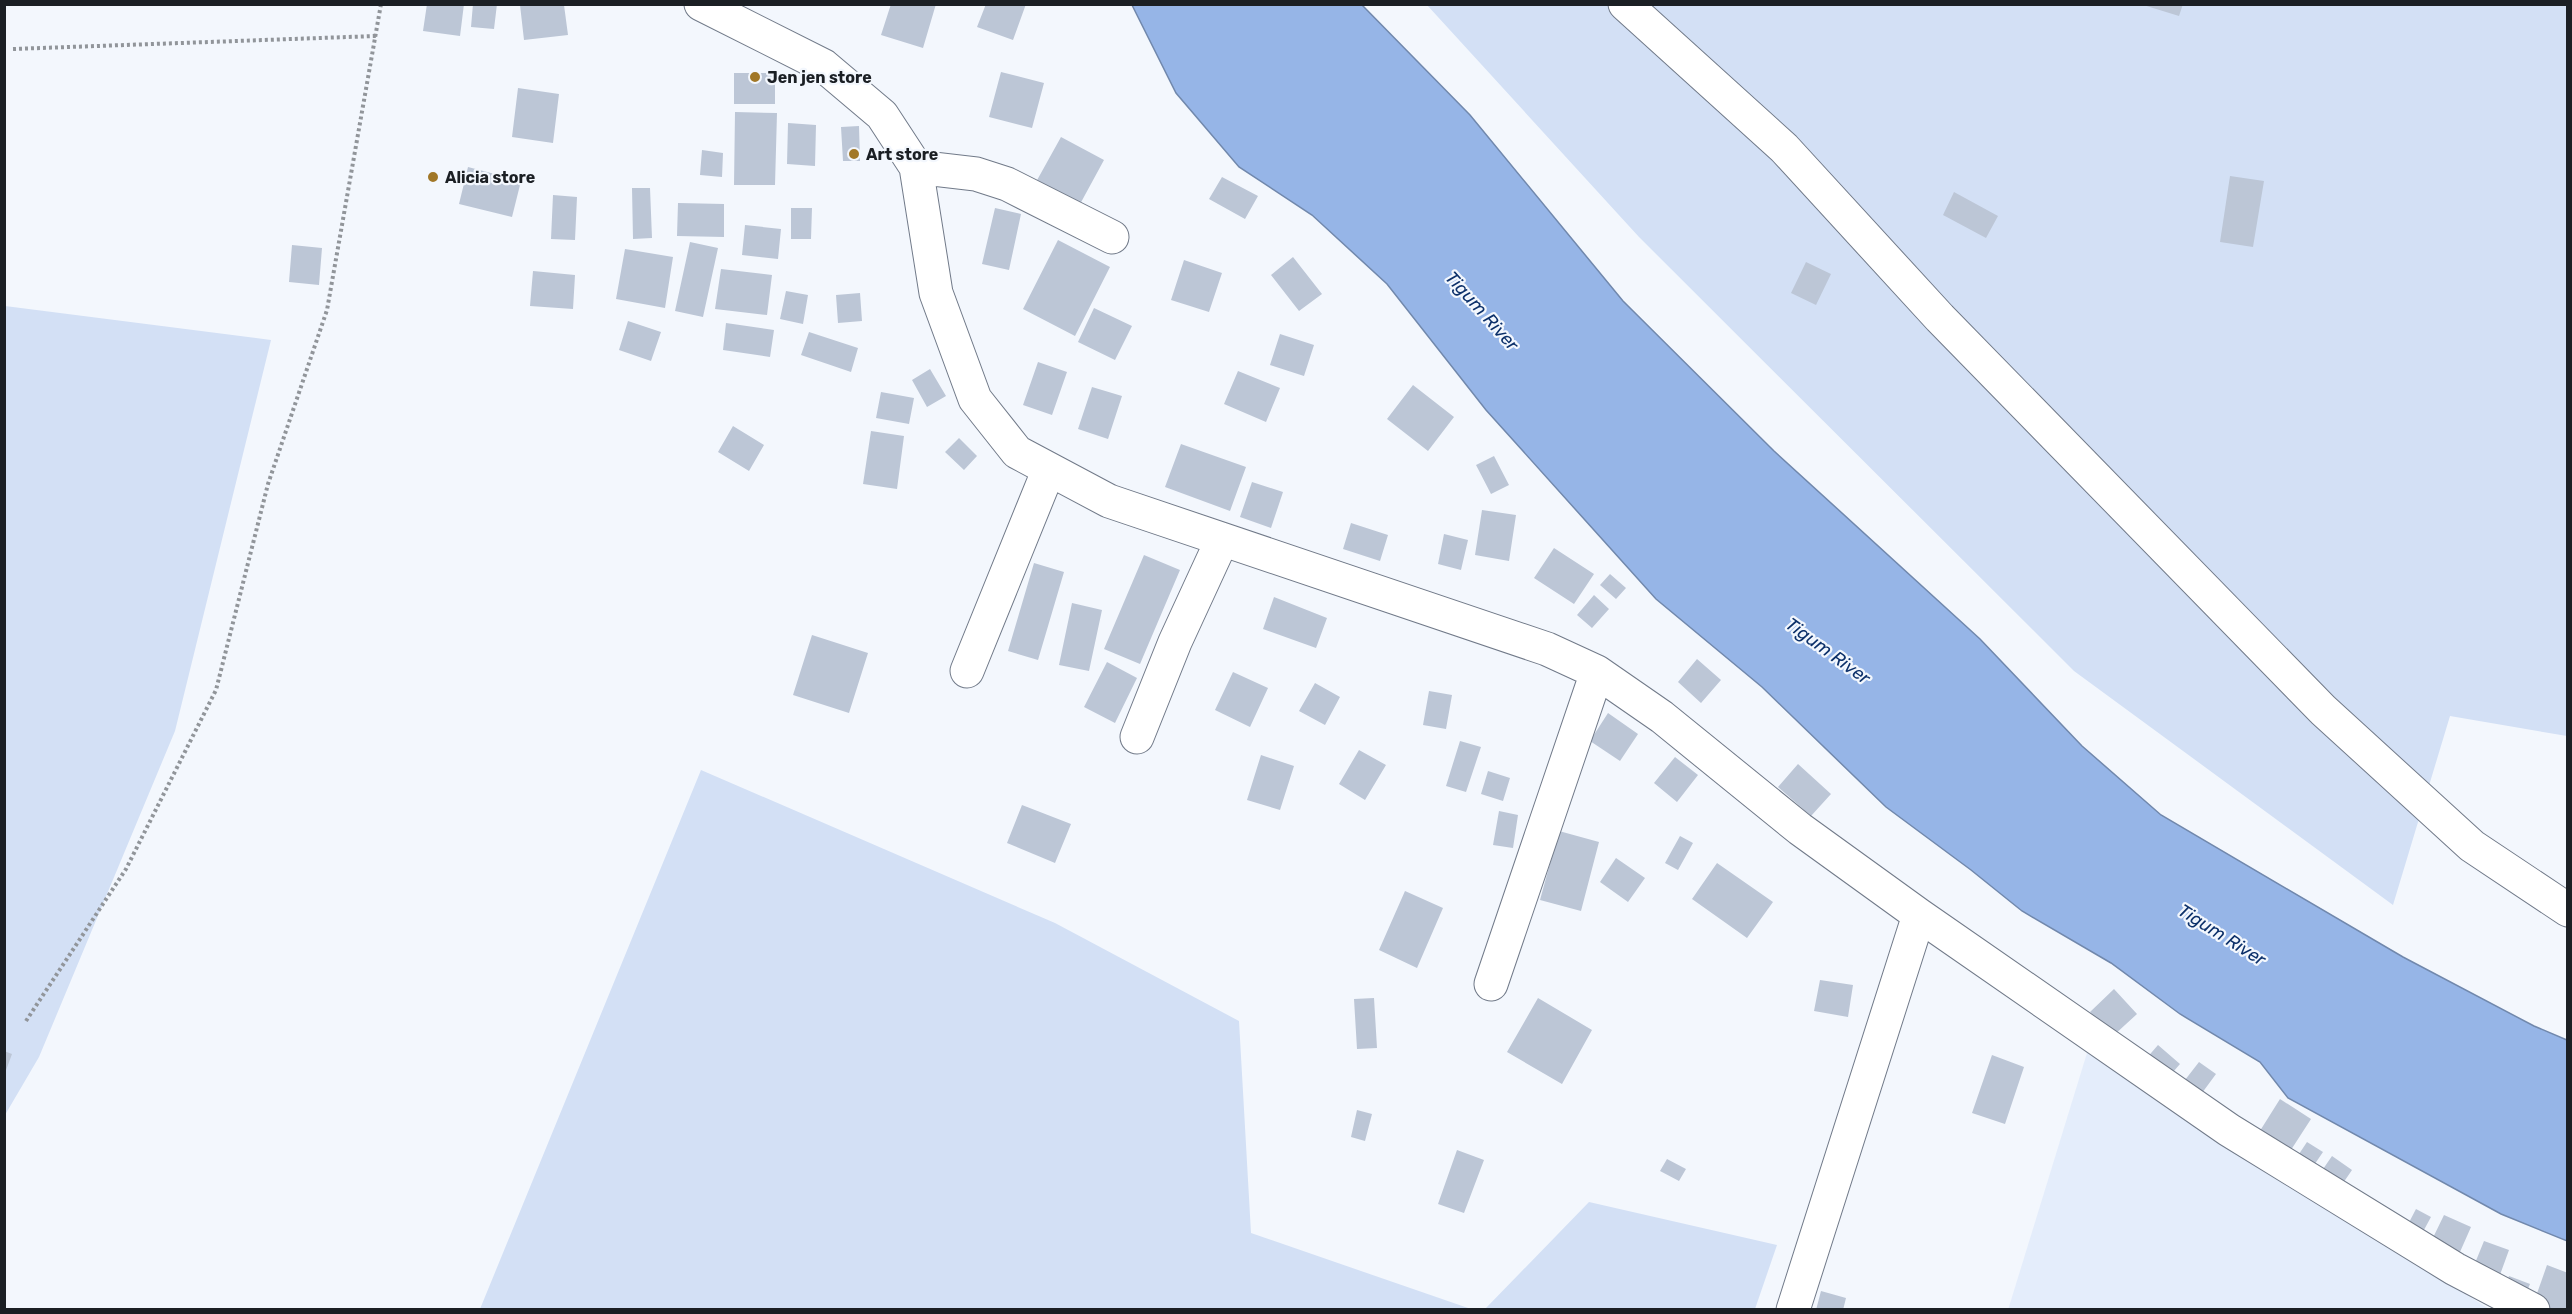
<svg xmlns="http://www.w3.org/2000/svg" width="2572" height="1314" viewBox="0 0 2572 1314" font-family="Rubik,sans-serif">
  <rect width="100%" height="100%" fill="#f3f7fd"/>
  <!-- built -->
  <path fill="#e4edfb" d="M2087 1053 2489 1309 2008 1310Z"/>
  <!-- green -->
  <path fill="#d3e0f5" d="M1427 5H2567V736L2450 716 2393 905 2074 671 1639 237Z
    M5 306 271 340 175 731 39 1057 5 1115Z
    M701 770 1055 923 1239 1021 1251 1233 1471 1309H480Z
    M1589 1202 1777 1245 1755 1309H1485Z"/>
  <!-- water -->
  <path fill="#96b5e7" stroke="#7188ac" stroke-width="1.5" d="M1132 5H1362L1470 115 1623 301 1774 451 1980 639 2082 746 2161 815 2403 957 2534 1026 2567 1040V1241L2501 1214 2288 1098 2260 1062 2180 1014 2111 963 2022 911 1971 870 1886 807 1762 687 1656 599 1486 410 1387 284 1312 215 1239 167 1176 93Z"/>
  <!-- building -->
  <path fill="#bcc6d6" d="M427 4H464L460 36 423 31Z
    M473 4H497L494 29 471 27Z
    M891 4H936L923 48 881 35Z
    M986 4H1026L1013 40 977 27Z
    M2140 4H2183L2179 16Z
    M520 5H564L568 35 524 40Z
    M1001 72 1044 83 1032 128 989 117Z
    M734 73H775V104H734Z
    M518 88 559 94 553 143 512 137Z
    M735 112 777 113 775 185H734Z
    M788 123 816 125 815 166 787 164Z
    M859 126 860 161H843L841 127Z
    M1061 137 1104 160 1079 206 1036 182Z
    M702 150 723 153 722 177 700 175Z
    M468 167 521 181 512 217 459 204Z
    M2230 176 2264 181 2253 247 2220 242Z
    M1222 177 1258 196 1245 219 1209 199Z
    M632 188H650L652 238 633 239Z
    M1954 192 1998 216 1986 238 1943 215Z
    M553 195 577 197 575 240 551 239Z
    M678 203 724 204V237L677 236Z
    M791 208H812L811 239H791Z
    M995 208 1021 214 1009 270 982 264Z
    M745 225 781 229 778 259 742 255Z
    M1058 240 1110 267 1075 336 1023 309Z
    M690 242 718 248 703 317 675 311Z
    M292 245 322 248 319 285 289 282Z
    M625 249 673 257 665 308 616 299Z
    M1293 257 1322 294 1299 311 1271 275Z
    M1184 260 1222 273 1209 312 1171 300Z
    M1806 262 1831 274 1816 305 1791 293Z
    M721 269 772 275 767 315 715 309Z
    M533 271 575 275 573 309 530 306Z
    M786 291 808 295 803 324 780 319Z
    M860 293 862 321 838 323 836 295Z
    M1094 308 1132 326 1115 360 1078 342Z
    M628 321 661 332 651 361 619 350Z
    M726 323 774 330 770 357 723 350Z
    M809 332 858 348 851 372 801 355Z
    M1280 334 1314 345 1304 376 1270 365Z
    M1038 362 1067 372 1052 415 1023 405Z
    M930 369 946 396 927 407 912 380Z
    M1238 371 1280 388 1266 422 1224 404Z
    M1413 385 1454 417 1428 451 1387 419Z
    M1092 387 1122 396 1108 439 1078 429Z
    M881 392 914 398 909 424 876 418Z
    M733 426 764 445 749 471 718 452Z
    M871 431 904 436 897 489 863 484Z
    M959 438 977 456 964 470 945 452Z
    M1181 444 1246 467 1230 511 1165 487Z
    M1494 456 1509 485 1491 494 1476 465Z
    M1252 482 1283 492 1271 528 1240 517Z
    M1482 510 1516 515 1509 561 1475 555Z
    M1351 523 1388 535 1380 561 1343 549Z
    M1444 534 1468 540 1461 570 1438 564Z
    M1554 548 1594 574 1574 604 1534 578Z
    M1144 555 1180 570 1140 664 1104 649Z
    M1034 563 1064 572 1038 660 1008 651Z
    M1610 574 1626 588 1616 599 1600 585Z
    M1594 595 1609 609 1592 628 1577 615Z
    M1274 597 1327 618 1316 648 1263 629Z
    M1072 603 1102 610 1089 671 1059 665Z
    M812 635 868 653 849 713 793 695Z
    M1697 659 1721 680 1701 703 1678 682Z
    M1107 662 1137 678 1115 723 1084 707Z
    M1233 672 1268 688 1250 727 1215 710Z
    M1315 683 1340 697 1325 725 1299 711Z
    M1429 691 1452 695 1446 729 1423 725Z
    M1608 713 1638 734 1620 761 1590 741Z
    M1460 741 1481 747 1466 792 1446 786Z
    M1359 750 1386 765 1365 800 1339 784Z
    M1261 755 1294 766 1280 810 1247 800Z
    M1675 757 1698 775 1677 802 1654 783Z
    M1798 764 1831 794 1811 816 1778 787Z
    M1488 771 1510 778 1503 801 1481 794Z
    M1022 805 1071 824 1055 863 1007 843Z
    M1499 811 1518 815 1513 848 1493 845Z
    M1559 831 1599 842 1581 911 1540 900Z
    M1680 836 1693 843 1678 870 1665 863Z
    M1616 858 1645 878 1628 902 1600 882Z
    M1717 863 1773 902 1747 938 1692 899Z
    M1405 891 1443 908 1417 968 1379 950Z
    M1820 980 1853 985 1848 1017 1814 1011Z
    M2114 989 2137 1014 2113 1036 2090 1012Z
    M1374 998 1377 1048 1357 1049 1354 999Z
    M1538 998 1592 1030 1562 1084 1507 1052Z
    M2158 1045 2180 1064 2167 1079 2145 1060Z
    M4 1051 12 1054 5 1073H4Z
    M1992 1055 2024 1067 2005 1124 1972 1113Z
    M2199 1062 2216 1074 2202 1093 2185 1080Z
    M2280 1099 2311 1119 2289 1153 2258 1134Z
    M1357 1110 1372 1114 1365 1141 1351 1137Z
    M2307 1142 2323 1152 2310 1171 2295 1160Z
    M1457 1150 1484 1160 1464 1213 1438 1204Z
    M2332 1156 2352 1170 2339 1189 2319 1175Z
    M1667 1159 1686 1169 1679 1181 1660 1171Z
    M2416 1209 2431 1217 2419 1239 2404 1232Z
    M2444 1215 2471 1227 2456 1261 2428 1248Z
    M2484 1241 2509 1250 2497 1283 2471 1273Z
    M2547 1265 2568 1273V1310H2556L2534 1302Z
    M2509 1276 2530 1284 2524 1298 2504 1289Z
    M1821 1291 1846 1298 1843 1310H1816Z"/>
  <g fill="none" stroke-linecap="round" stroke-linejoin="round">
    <defs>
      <path id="minor" d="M701 4 824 66 882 115 916 167 936 293 975 399 1017 452 1109 501 1547 649 1597 672 1662 717 1800 829 1919 915 2229 1130 2455 1269 2533 1310
        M1625 4 1784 148 1940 318 2323 710 2472 846 2568 910
        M916 167 976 174 1007 184 1112 237
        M967 671 1049 469
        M1137 737 1175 642 1222 540
        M1491 984 1597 672
        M1793 1310 1919 915"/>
    </defs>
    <!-- minor casing -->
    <use href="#minor" stroke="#717a89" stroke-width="35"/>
    <!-- path -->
    <path stroke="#91959a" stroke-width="4" stroke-dasharray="3 3" stroke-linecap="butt" d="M13 49 376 36
      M26 1021 126 869 216 690 268 484 327 310 381 4"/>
    <!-- minor -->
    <use href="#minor" stroke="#fff" stroke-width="33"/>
  </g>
  <!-- markers -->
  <g fill="#a17727" stroke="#f3f7fd" stroke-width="2">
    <circle cx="755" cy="77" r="6"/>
    <circle cx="854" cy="154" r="6"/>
    <circle cx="433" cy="177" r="6"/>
  </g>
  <g text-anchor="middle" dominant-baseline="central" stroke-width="4.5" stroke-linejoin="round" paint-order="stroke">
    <!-- poi labels -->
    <g font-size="16" font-weight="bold" fill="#1b1f24" stroke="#f3f7fd" text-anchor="start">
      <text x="767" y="77">Jen jen store</text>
      <text x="866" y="154">Art store</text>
      <text x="445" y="177">Alicia store</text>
    </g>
    <!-- water labels -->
    <g font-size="18" font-style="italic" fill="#0c306a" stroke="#f3f7fd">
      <text transform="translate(1482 311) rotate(48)">Tigum River</text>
      <text transform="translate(1828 651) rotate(36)">Tigum River</text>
      <text transform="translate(2222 935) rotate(32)">Tigum River</text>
    </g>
  </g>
  <!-- border -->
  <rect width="2572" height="1314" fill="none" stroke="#1b1f24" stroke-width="12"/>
</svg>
